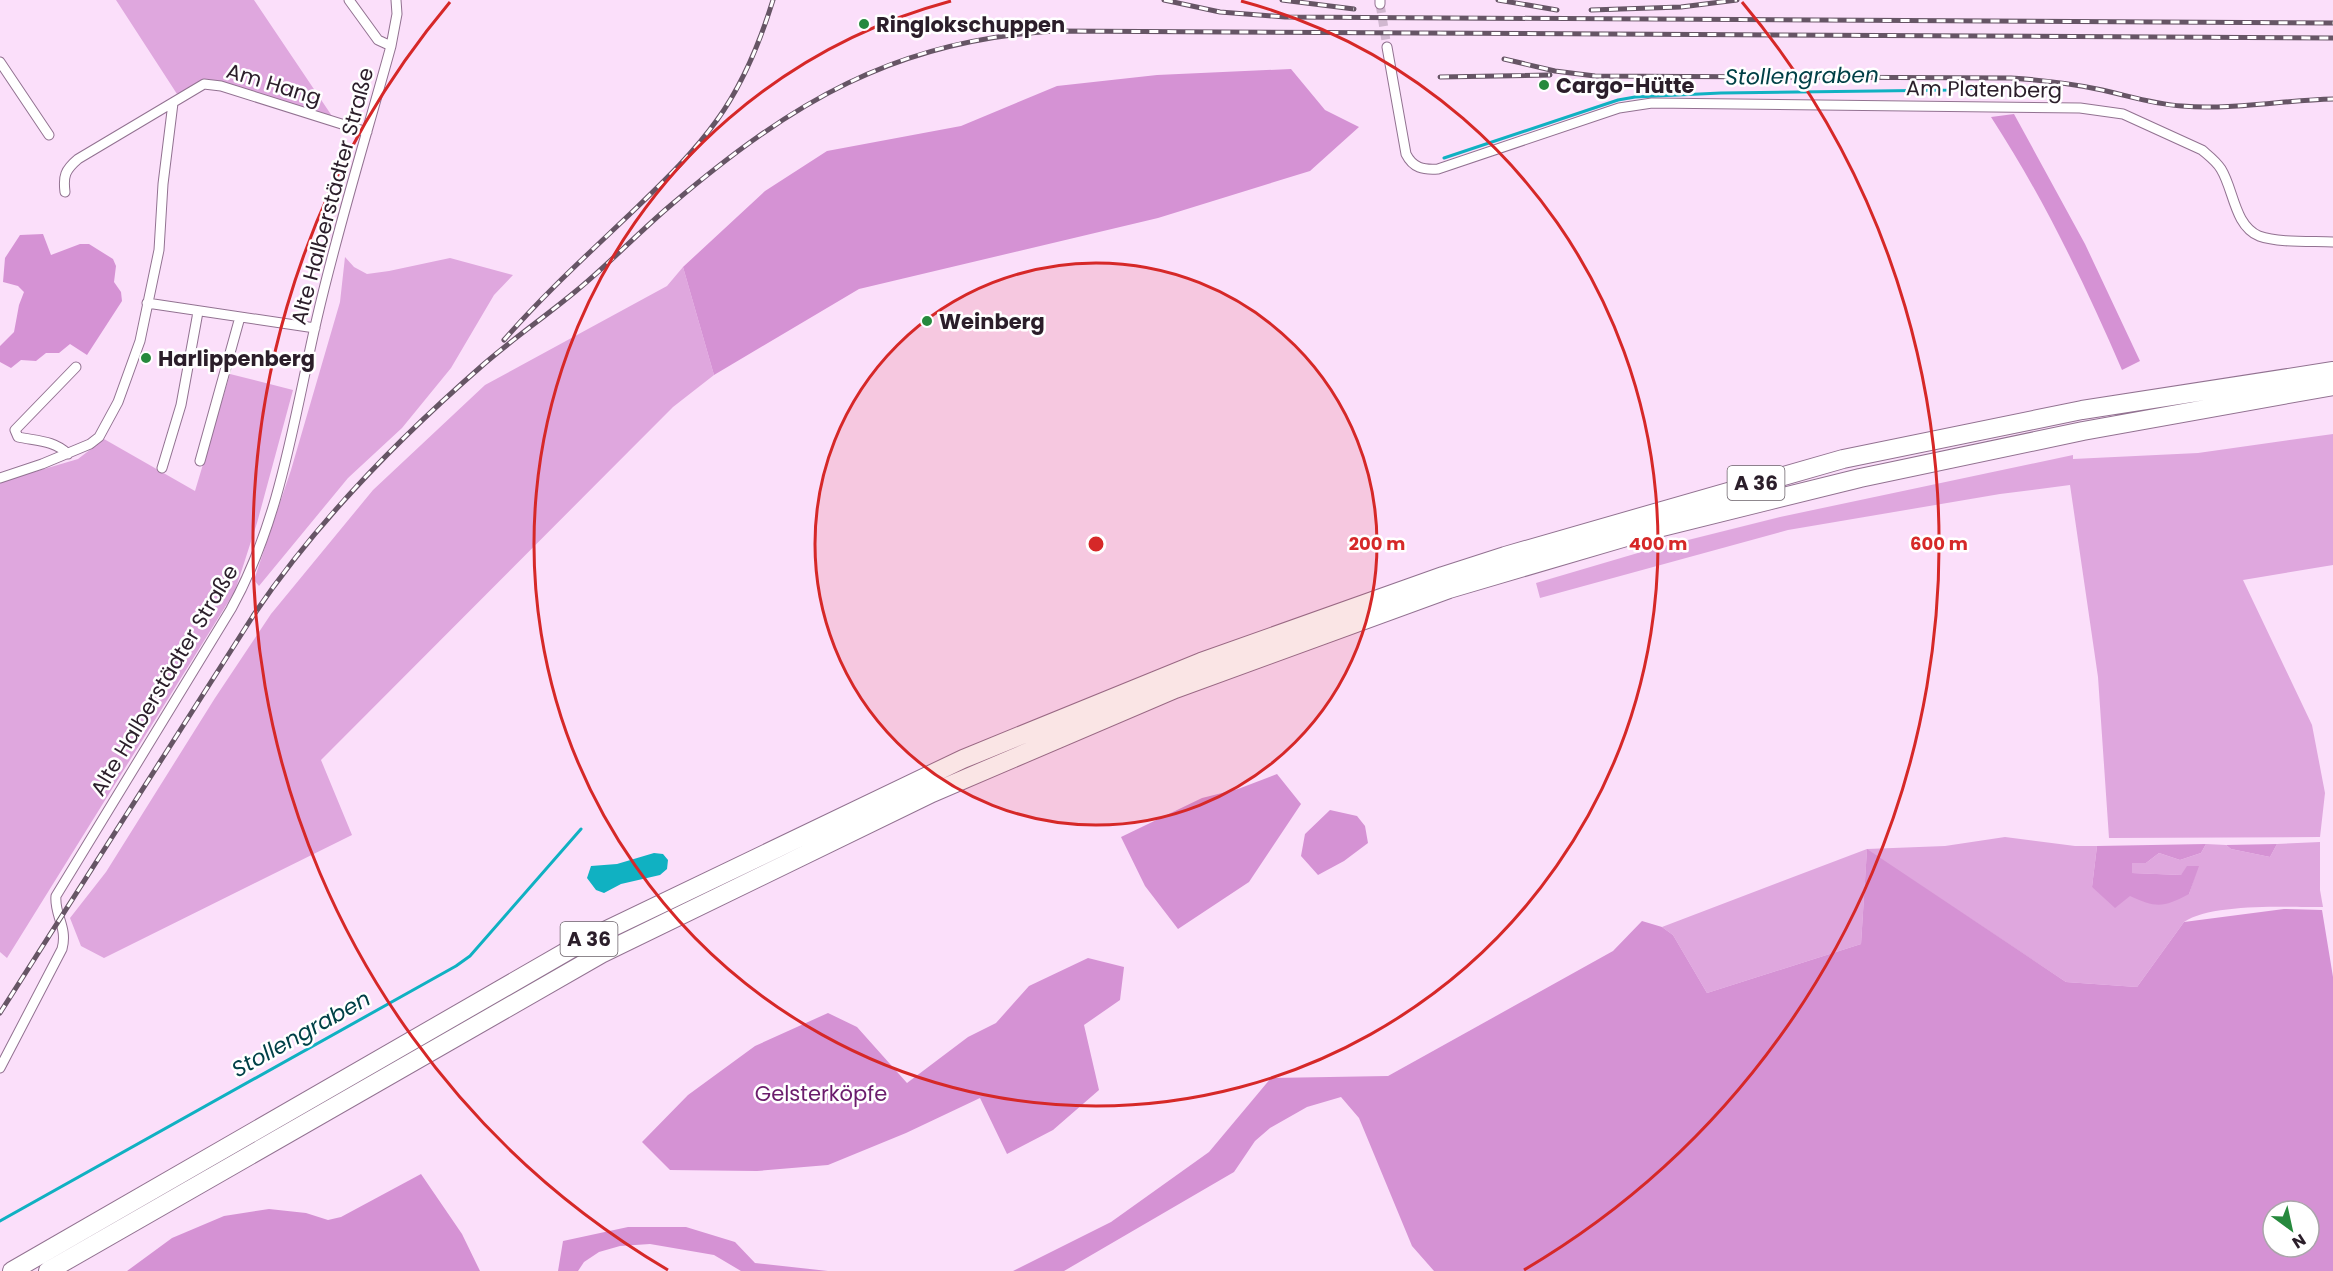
<svg xmlns="http://www.w3.org/2000/svg" width="2333" height="1271" viewBox="0 0 2333 1271" font-family="Poppins,sans-serif">
  <rect width="100%" height="100%" fill="#fbdffa"/>
  <!-- green -->
  <path fill="#dfa7de" d="M116 0H254L332 116 206 79 177 94Z
    M345 257 354 267 367 274 389 271 450 258 513 275 494 295 451 368 402 428 348 478 259 586 254 580 291 470 340 302Z
    M683 267 714 375 673 407 321 760 352 835 104 958 81 946 70 918 106 872 215 698 271 614 373 490 485 385 667 286Z
    M230 374 293 390 257 523 235 591 7 958 0 952V482L78 459 104 439 195 491Z
    M2333 434V565L2243 580 2312 725 2325 793 2320 837 2109 838 2098 677 2070 485 2000 494 1788 530 1540 598 1536 583 1648 550 1780 517 2073 455V459L2198 453Z
    M2005 837 2075 846H2097L2092 887 2130 896 2189 894 2198 866 2181 875 2131 873 2132 863H2146L2159 853 2180 860 2201 853 2206 844 2226 845 2231 849 2270 857 2277 844 2320 842V890L2323 907C2288 907 2211 903 2184 922L2137 987 2066 982 1867 850 1861 944 1707 993 1673 935 1662 927 1867 849 1945 846Z"/>
  <!-- forest -->
  <path fill="#d592d4" fill-rule="evenodd" d="M1291 69 1325 110 1359 127 1310 171 1158 218 859 289 714 375 683 267 765 191 827 151 961 126 1057 86 1157 75Z
    M2014 114 2085 244 2140 361 2122 370C2084 282 2043 197 1991 117Z
    M43 234 51 255 80 244H89L113 259 116 266 114 282 121 292 122 301 87 355 70 344 59 353H46L36 361 21 360 11 368 0 362V346L14 332 19 305 24 292 18 286 3 282 5 258 20 235Z
    M1277 774 1301 804 1249 882 1178 929 1145 886 1121 837 1202 798 1238 789Z
    M1330 810 1357 816 1365 826 1368 843 1344 861 1318 875 1301 856 1305 834Z
    M2206 844 2201 853 2180 860 2159 853 2146 863H2132V873L2181 875 2187 866H2199L2189 894C2163 908 2156 908 2130 896L2115 908 2092 887 2097 846Z
    M2277 844 2270 857 2231 849 2226 845Z
    M1867 849 2066 982 2137 987 2184 922 2284 909 2322 910 2333 977V1271H1434L1412 1246 1359 1118 1341 1097 1307 1107 1270 1128 1255 1141 1234 1172 1064 1271H1013L1111 1222 1209 1152 1271 1078 1388 1076 1613 951 1642 921 1662 927 1673 935 1707 993 1861 944ZM2273 1211H2309V1247H2273Z
    M1088 958 1124 967 1120 1000 1084 1025 1099 1090 1053 1130 1007 1154 980 1098 906 1133 828 1165 757 1171 670 1170 642 1142 688 1095 755 1046 828 1013 857 1027 907 1083 968 1037 996 1023 1029 986Z
    M421 1174 462 1234 480 1271H127L172 1238 224 1216 269 1209 306 1213 328 1220 341 1217Z
    M628 1227H686L735 1242 755 1263 828 1271H741L714 1255 650 1244 620 1246 599 1252 584 1262 578 1271H558L563 1241Z"/>
  <!-- water -->
  <path fill="#10b1c2" d="M654 853 663 854 668 860 667 869 660 875 621 884 604 893 596 890 587 878 591 866 617 864Z"/>
  <g fill="none" stroke-linecap="round" stroke-linejoin="round">
    <!-- stream -->
    <path stroke="#10b1c2" stroke-width="3" d="M1444 158 1618 100 1635 97 1721 93 1953 90 1991 87
      M0 1221 456 966 470 956 581 829"/>
    <!-- street-tunnel -->
    <path stroke="#d1b8d0" stroke-width="9" stroke-dasharray="9 4.5" stroke-linecap="butt" d="M1380 4 1387 47"/>
    <defs>
      <path id="street" d="M349 0 378 40 391 46
        M1380 0V4
        M1387 47 1406 154C1413 168 1423 170 1438 169L1619 108 1652 103 2080 108 2123 114 2202 150C2209 156 2216 161 2221 169 2234 190 2234 225 2259 236 2279 243 2312 241 2333 242
        M0 62 49 135
        M65 192C63 176 65 170 78 159L204 84 221 86 367 132
        M147 303 315 328
        M68 454C54 440 36 441 18 437L15 430 76 367
        M200 461 240 317
        M162 468 181 405 198 312
        M0 478 42 464 90 444 99 437 118 402 140 341 159 250 163 184 173 103
        M0 1068 62 949C68 927 54 915 56 896L231 609C281 519 294 417 317 318 338 227 366 137 391 46L397 14 396 0"/>
      <path id="highway" d="M12 1271 590 938 963 759 1201 662 1443 576 1505 556 1843 459 2082 410 2333 371
        M48 1271 601 954 932 793 1175 689 1449 589 1650 530 1860 478 2083 431 2333 386"/>
    </defs>
    <!-- street casing -->
    <use href="#street" stroke="#927291" stroke-width="11"/>
    <!-- highway casing -->
    <use href="#highway" stroke="#927291" stroke-width="20"/>
    <!-- street -->
    <use href="#street" stroke="#fff" stroke-width="9"/>
    <!-- highway -->
    <use href="#highway" stroke="#fff" stroke-width="18"/>
    <defs>
      <path id="rail" d="M1164 0 1220 12 1285 17 2333 23
        M1282 0 1354 9
        M1498 0 1557 10
        M1591 10 1681 7 1737 0
        M1504 59 1555 71 1595 76 2011 78C2040 80 2069 83 2097 89 2126 95 2153 104 2182 106 2233 110 2283 100 2333 99
        M1440 77 1550 75
        M504 340C543 295 587 255 630 214 661 184 692 155 717 120 743 84 760 42 773 0
        M0 1013 253 616C316 522 398 439 484 364 514 338 546 316 576 291 609 264 639 232 671 205 791 103 894 40 1055 31L2333 38"/>
    </defs>
    <!-- rail casing -->
    <use href="#rail" stroke="#665565" stroke-width="5"/>
    <!-- rail -->
    <use href="#rail" stroke="#fff" stroke-width="3" stroke-dasharray="9" stroke-linecap="butt"/>
  </g>
  <!-- distance rings -->
  <circle cx="1096" cy="544" r="281" fill="#d62828" fill-opacity=".12"/>
  <g fill="none" stroke="#d62828" stroke-width="3">
    <circle cx="1096" cy="544" r="281"/>
    <path d="M1241 1A562 562 0 1 1 951 1"/>
    <path d="M668 1270A843 843 0 0 1 450 2M1742 2A843 843 0 0 1 1524 1270"/>
  </g>
  <!-- markers -->
  <g fill="#26893d" stroke="#fff" stroke-width="2">
    <circle cx="864" cy="24" r="6"/>
    <circle cx="1544" cy="85" r="6"/>
    <circle cx="927" cy="321" r="6"/>
    <circle cx="146" cy="358" r="6"/>
  </g>
  <g text-anchor="middle" dominant-baseline="central" stroke-width="5" stroke-linejoin="round" paint-order="stroke">
    <!-- shield labels -->
    <g fill="#fff" stroke="#6b626a" stroke-width="1.5">
      <rect x="1727.5" y="466" width="57" height="34" rx="4.5"/>
      <rect x="560.5" y="922" width="57" height="34" rx="4.5"/>
    </g>
    <g font-size="20" font-weight="bold" fill="#2b1e2a">
      <text x="1756" y="483">A 36</text>
      <text x="589" y="939">A 36</text>
    </g>
    <!-- poi labels -->
    <g font-size="21" font-weight="bold" fill="#2b1e2a" stroke="#fff" text-anchor="start">
      <text x="876" y="24">Ringlokschuppen</text>
      <text x="1556" y="85">Cargo-Hütte</text>
      <text x="939" y="321">Weinberg</text>
      <text x="158" y="358">Harlippenberg</text>
    </g>
    <!-- street labels -->
    <g font-size="21" fill="#2b1e2a" stroke="#fff">
      <text transform="translate(274 84) rotate(17)">Am Hang</text>
      <text transform="translate(1984 89) rotate(1)">Am Platenberg</text>
      <text transform="translate(332 196) rotate(-75)">Alte Halberstädter Straße</text>
      <text transform="translate(164 680) rotate(-59)">Alte Halberstädter Straße</text>
    </g>
    <!-- park labels -->
    <g font-size="21" fill="#6b1c6c" stroke="#fff">
      <text x="821" y="1093">Gelsterköpfe</text>
    </g>
    <!-- water labels -->
    <g font-size="22" font-style="italic" fill="#004047" stroke="#fff">
      <text transform="translate(1802 76) rotate(-1)">Stollengraben</text>
      <text transform="translate(301 1034) rotate(-29)">Stollengraben</text>
    </g>
  </g>
  <circle cx="1096" cy="544" r="9" fill="#d62828" stroke="#fff" stroke-width="3"/>
  <g font-size="18" text-anchor="middle" font-weight="bold" fill="#d62828" stroke="#fff" stroke-width="5" stroke-linejoin="round" paint-order="stroke">
    <text x="1377" y="550">200 m</text>
    <text x="1658" y="550">400 m</text>
    <text x="1939" y="550">600 m</text>
  </g>
  <!-- north arrow -->
  <g transform="translate(2291 1229) rotate(147)"><circle r="28" fill="#ffffff" stroke="#aaa5aa" stroke-width="1.5"/>
  <path d="M0-4.5L10 22L0 15L-10 22Z" fill="#26893d"/>
  <text y="-9" font-size="16" font-weight="bold" text-anchor="middle" fill="#2b1e2a">N</text>
  </g>
</svg>
